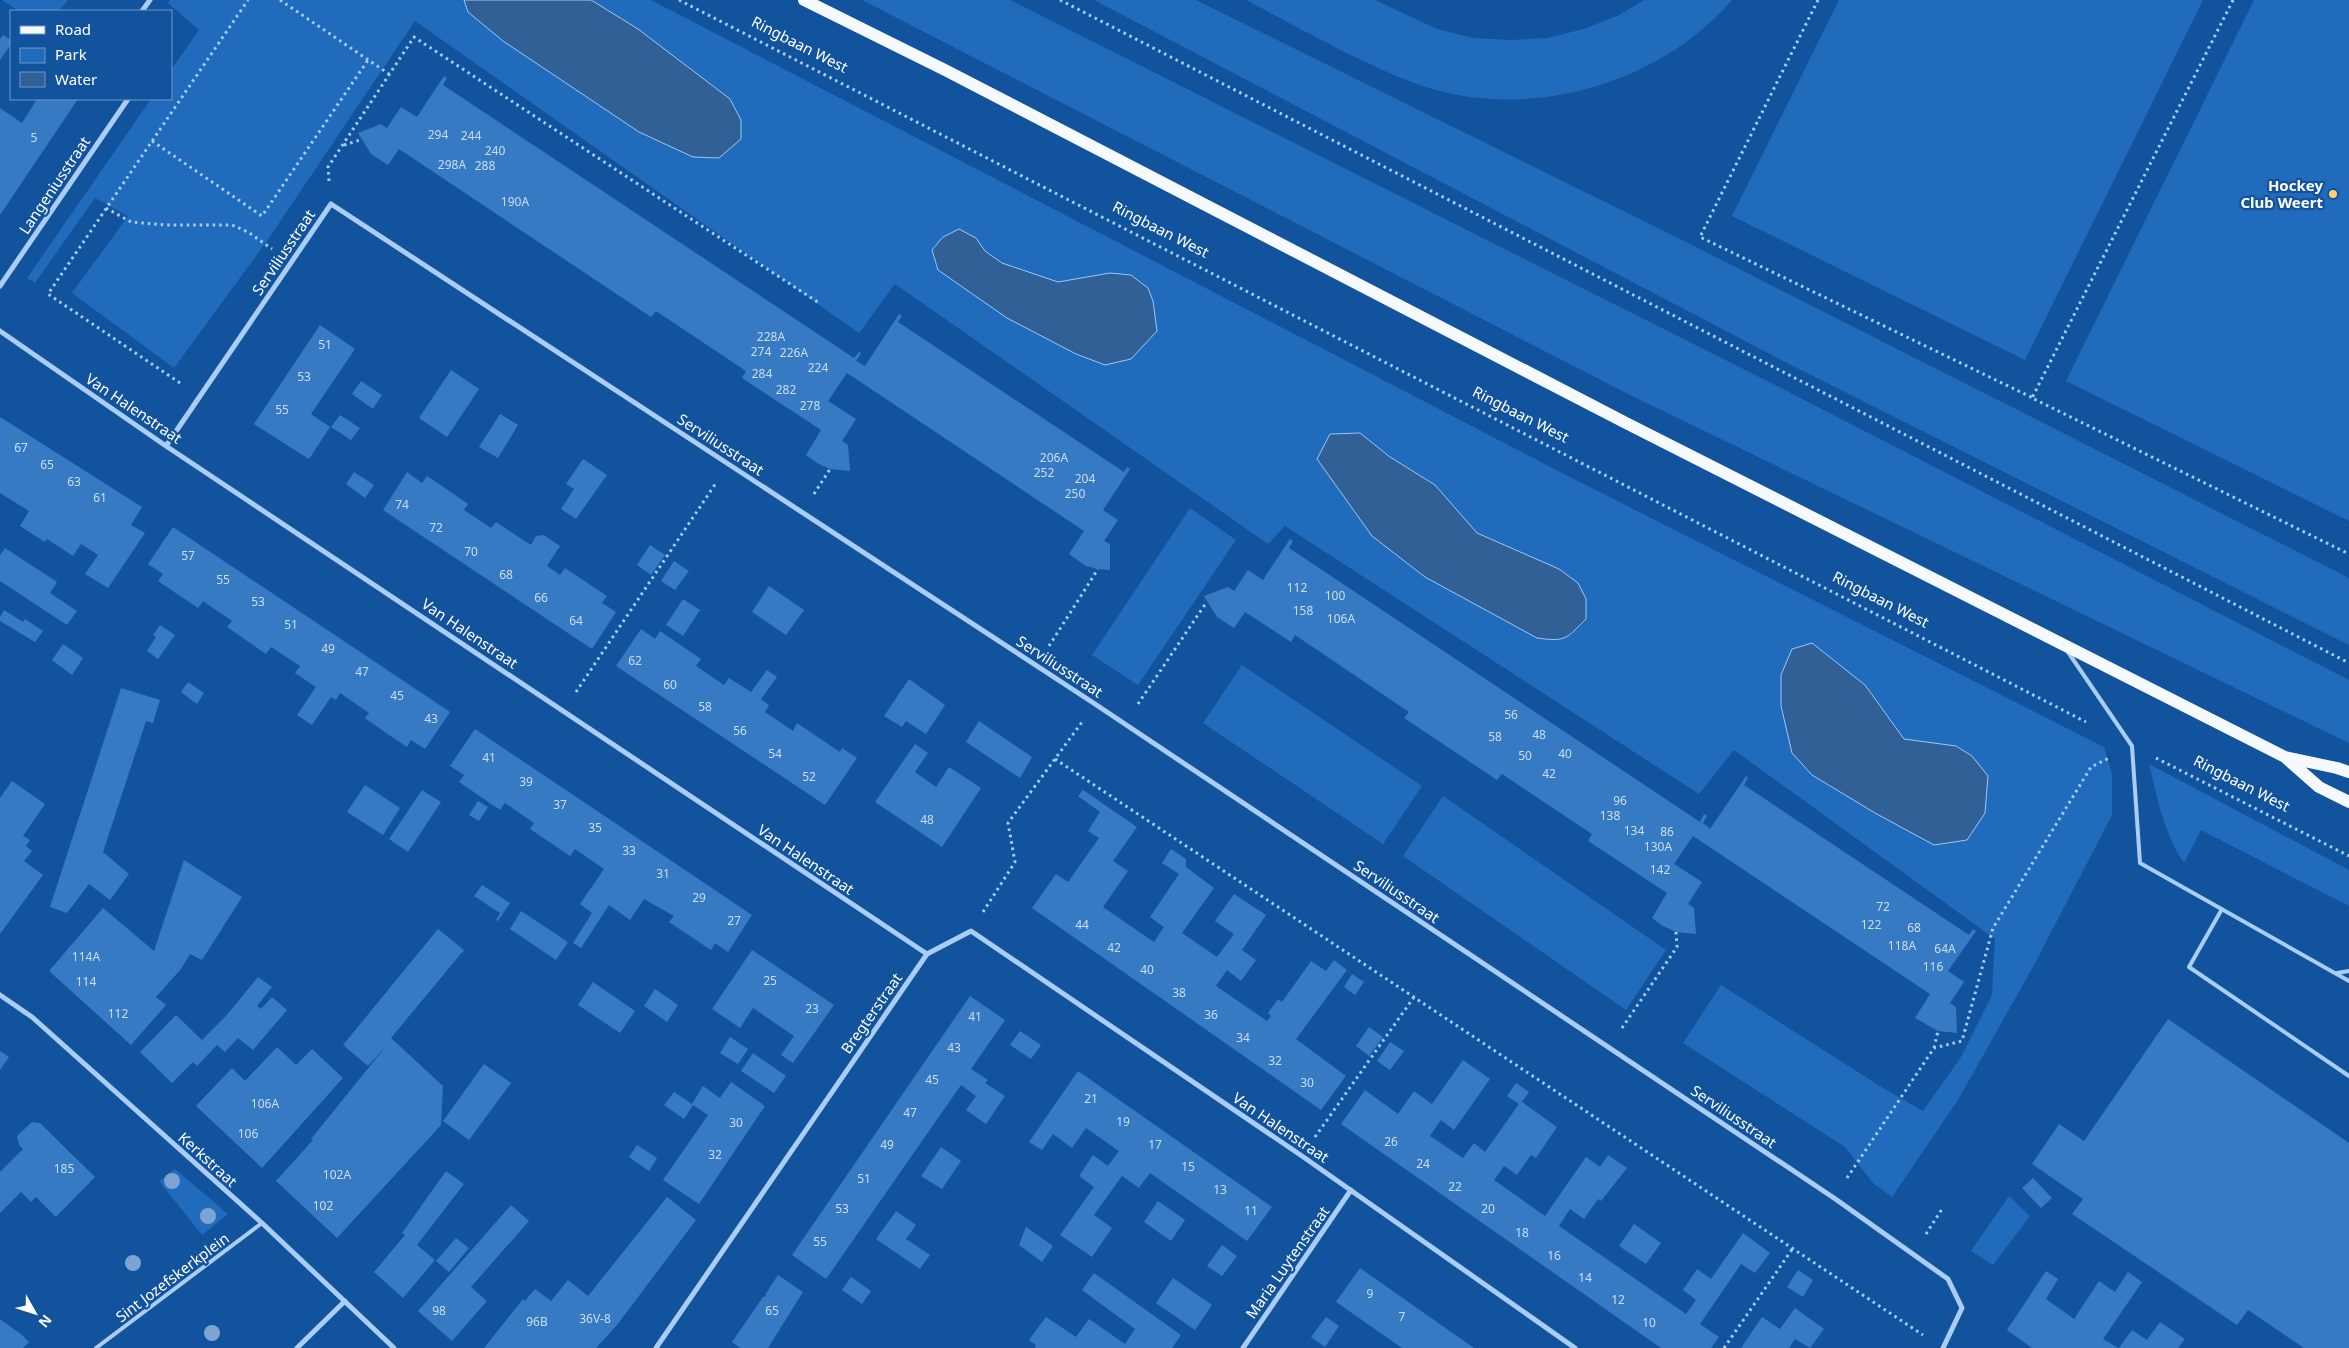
<svg xmlns="http://www.w3.org/2000/svg" width="2349" height="1348" viewBox="0 0 2349 1348" font-family="'Noto Sans',sans-serif">
  <rect width="100%" height="100%" fill="#12539e"/>
  <!-- green -->
  <path fill="#216bbc" d="M2 0H68L59 11H19Z
    M170 0H651L1564 474 2104 747 2112 774V815L2033 967 1958 1100 1892 1197 1873 1183 1845 1147 1683 1043 1721 985 1883 1088 1923 1111 1961 1057 1992 995 1995 939 1734 750 1699 794 1285 526 1268 544 895 284 859 333 415 21 267 241 174 368 72 293 128 216 95 198 35 283 27 278 151 99H171V70L199 30 168 3Z
    M862 0H1010L1773 384 2349 680V743L1630 395Z
    M1094 0H1196L1684 241 2349 578V645L1789 364Z
    M1246 0H1375L1437 29 1473 38 1510 40 1547 38 1584 29 1619 15 1644 0H1732C1658 86 1524 123 1417 84 1358 62 1302 29 1246 0Z
    M1839 0H2203L2025 360 1732 216Z
    M2254 0H2349V521L2066 381Z
    M1190 508 1236 540 1138 685 1092 655Z
    M1242 665 1422 786 1383 844 1203 723Z
    M2149 764 2349 870V906L2201 830 2184 863C2163 831 2158 800 2149 764Z
    M1443 796 1666 950 1626 1010 1403 856Z
    M175 1169 228 1214 202 1235 159 1181Z
    M2009 1196 2030 1216 1993 1265 1971 1251Z"/>
  <!-- water -->
  <path fill="#306096" stroke="#9ac9f8" d="M464 0H591L638 29 730 99 741 120V139L719 158 693 157 639 132 503 41 468 12Z
    M959 229 976 238 985 251 1002 263 1058 282 1110 273 1131 275 1148 288 1153 301 1157 331 1131 359 1105 365 1076 354 1007 318 938 270 932 250 943 237Z
    M1360 433 1390 457 1435 485 1477 533 1559 569 1578 583 1586 599V619C1566 639 1566 642 1537 638L1425 577 1372 536 1317 459 1330 434Z
    M1812 643 1865 685 1904 739 1956 746 1972 756 1988 776 1985 813 1967 840 1934 845 1875 813 1812 775 1792 753 1781 706V675L1792 649Z"/>
  <!-- building -->
  <path fill="#367ac4" d="M3 35 11 40V44L0 60V39Z
    M444 76 447 78 443 85 854 358 859 352 861 353 856 361 865 366 899 314 902 316 898 322 1124 472 1127 467 1130 469 1103 510 1118 520 1104 541 1110 544V570L1098 569 1086 566 1069 554 1084 531 847 373 828 401 856 419 842 441 848 445 850 471 830 469 817 463 806 455 821 430 742 378 746 371 656 311 651 317 399 149 388 165 371 154 358 133 381 124 387 128 401 107 417 117Z
    M37 99H78L0 215V108L22 123Z
    M320 325 355 349 311 414 330 427 309 459 254 424Z
    M451 370 479 389 447 437 419 418Z
    M361 381 382 395 373 409 352 394Z
    M500 414 518 425 498 458 479 447Z
    M340 415 360 428 351 440 331 427Z
    M0 417 142 507 131 525 145 533 108 588 85 574 98 555 81 544 73 556 47 539 45 542 20 526 29 511 0 493Z
    M583 459 607 475 576 519 561 509 574 489 566 484Z
    M354 472 374 485 365 498 346 484Z
    M407 472 422 483 427 476 448 490 468 504 464 510 491 528 496 522 531 545 536 536 544 535 560 546 547 566 560 575 565 568 607 596 602 603 616 612 592 649 383 510Z
    M173 527 450 712 425 749 411 740 407 747 386 733 365 718 369 713 340 693 336 700 331 697 312 725 297 715 316 687 295 673 300 666 271 647 266 654 227 627 232 621 203 601 198 608 158 581 163 574 148 564Z
    M1290 539 1293 541 1289 548 1700 822 1704 814 1707 816 1703 823 1710 829 1746 776 1748 778 1744 785 1969 935 1973 929 1976 931 1948 971 1964 982 1950 1003 1956 1007 1957 1033 1938 1031 1915 1018 1930 994 1693 836 1674 864 1702 882 1688 904 1694 908 1696 934 1676 932 1663 926 1652 918 1667 893 1588 841 1592 834 1502 774 1497 780 1404 718 1409 712 1295 635 1291 642 1245 612 1234 628 1217 617 1204 596 1228 587 1234 591 1248 570 1263 580Z
    M650 545 665 555 651 575 637 565Z
    M5 548 57 582 50 593 77 611 67 625 0 581V555Z
    M674 561 689 571 675 590 661 581Z
    M769 586 804 610 786 635 752 612Z
    M683 599 700 610 683 636 666 625Z
    M4 610 23 622 25 619 43 631 35 642 0 621V617Z
    M160 625 175 635 158 659 147 651 156 637 153 635Z
    M641 629 655 639 660 631 701 659 696 666 724 685 729 678 751 692 767 670 777 677 761 699 769 705 765 712 793 731 797 723 840 752 842 748 857 758 825 805 616 666Z
    M63 644 83 658 72 675 52 660Z
    M909 679 945 705 926 734 906 721 902 727 884 716Z
    M188 682 204 693 197 704 181 692Z
    M121 688 160 700 153 723 146 721 103 852 129 874 110 900 89 884 67 913 50 907Z
    M979 721 1032 757 1020 778 966 742Z
    M475 729 752 915 728 952 715 943 711 950 669 922 674 916 644 899 630 920 609 905 581 948 573 943 592 913 580 904 604 869 575 849 570 856 530 829 534 823 505 803 500 810 459 782 464 775 450 766Z
    M915 744 928 753 915 772 936 787 949 767 981 788 942 847 875 802Z
    M12 781 45 804 23 836 30 840 26 846 32 851 24 861 43 875 0 934V798Z
    M365 785 400 808 383 835 347 812Z
    M422 790 441 802 408 852 389 839Z
    M1083 790 1137 827 1113 861 1128 871 1103 907 1154 942 1164 927 1150 917 1179 874 1162 863 1171 849 1186 859V867L1214 888 1182 933 1217 957 1234 934 1215 921 1234 894 1266 915 1242 950 1256 960 1241 981 1227 970 1216 986 1267 1021 1271 1016 1268 1013 1278 999 1282 1002 1311 961 1326 971 1334 960 1347 970 1296 1039 1346 1076 1321 1110 1032 908 1056 874 1068 882 1099 838 1088 831 1100 812 1078 796Z
    M478 801 488 807 479 821 469 815Z
    M184 860 242 897 202 960 190 954 181 969 156 997 166 1005 131 1045 49 971 103 908 154 951Z
    M482 885 510 903 498 921 496 920 500 913 474 896Z
    M521 911 568 942 556 960 510 929Z
    M438 929 464 950 391 1038 443 1086 441 1125 337 1238 276 1181 313 1140 311 1139 386 1046 368 1066 343 1045Z
    M752 950 834 1005 793 1063 781 1055 794 1036 753 1008 740 1028 712 1009Z
    M1352 974 1364 982 1355 995 1344 987Z
    M258 977 272 987 257 1006 261 1009 272 997 287 1010 253 1050 238 1038 225 1052 217 1045 197 1066 193 1062 172 1083 140 1052 176 1015 202 1040 225 1017Z
    M593 982 635 1011 620 1033 578 1005Z
    M655 989 678 1005 667 1022 644 1006Z
    M970 996 1005 1020 971 1069 988 1080 985 1083 1005 1096 986 1124 966 1110 976 1096 961 1085 826 1279 792 1255Z
    M2168 1019 2349 1143V1348H2304L2248 1310 2237 1325 2072 1214 2083 1199 2032 1164 2059 1124 2084 1141Z
    M1369 1027 1383 1037 1369 1056 1356 1046Z
    M1020 1031 1041 1045 1031 1059 1010 1045Z
    M730 1037 748 1049 738 1064 720 1053Z
    M1390 1042 1404 1051 1390 1070 1377 1061Z
    M277 1047 296 1065 312 1049 343 1078 262 1168 196 1106 232 1068 245 1081Z
    M0 1051 9 1057 0 1070Z
    M753 1053 786 1076 774 1093 741 1071Z
    M1463 1060 1490 1079 1454 1130 1441 1120 1430 1136 1463 1158 1474 1143 1485 1152 1519 1104 1507 1096 1516 1083 1529 1092 1522 1102 1557 1127 1536 1158 1531 1155 1517 1175 1504 1166 1494 1180 1545 1216 1586 1157 1600 1167 1608 1155 1627 1168 1601 1201 1598 1199 1584 1219 1570 1209 1559 1226 1686 1314 1696 1300 1683 1290 1697 1269 1711 1279 1743 1233 1770 1253 1755 1273 1741 1264 1700 1324 1719 1337 1711 1348H1661L1341 1124 1365 1090 1398 1114 1414 1091 1432 1104Z
    M484 1064 511 1083 469 1140 443 1121Z
    M1078 1071 1272 1207 1247 1241 1150 1173 1139 1188 1122 1176 1094 1215 1112 1228 1092 1257 1060 1235 1094 1187 1079 1176 1093 1155 1108 1166 1119 1151 1086 1128 1072 1148 1053 1134 1042 1150 1029 1142Z
    M731 1082 765 1106 699 1204 663 1180 708 1115 693 1105 684 1119 664 1105 674 1092 692 1104 703 1086 720 1098Z
    M32 1122 40 1123 95 1177 56 1217 36 1197 31 1202 21 1192 0 1213V1172L23 1149 19 1145 17 1136Z
    M637 1145 657 1158 649 1171 629 1157Z
    M941 1147 961 1161 942 1189 921 1176Z
    M446 1171 464 1184 417 1245 435 1260 403 1298 374 1272 405 1235 402 1233Z
    M2033 1178 2052 1198 2041 1208 2022 1188Z
    M667 1197 696 1220 617 1325 596 1348H484L523 1299 525 1301 535 1289 551 1301 568 1280 588 1296Z
    M1158 1201 1185 1220 1171 1241 1144 1222Z
    M511 1205 529 1221 471 1287 487 1301 452 1341 418 1311Z
    M896 1211 916 1225 906 1239 930 1255 920 1269 876 1239Z
    M1634 1224 1661 1243 1646 1264 1619 1246Z
    M1026 1227 1053 1246 1042 1262 1019 1245Z
    M456 1238 469 1248 449 1272 436 1261Z
    M1222 1245 1237 1256 1222 1276 1207 1266Z
    M1360 1268 1424 1313 1474 1348H1402L1336 1302Z
    M1798 1270 1813 1280 1803 1297 1787 1287Z
    M2046 1271 2058 1279 2046 1299 2074 1319 2099 1281 2115 1292 2128 1272 2142 1282 2103 1339 2118 1348H2032L2007 1330Z
    M1094 1273 1181 1335 1172 1348H1035L1036 1345 1029 1340 1046 1317 1076 1337 1089 1319 1125 1344 1135 1329 1082 1290Z
    M778 1275 803 1292 768 1348H740L732 1342 763 1297 767 1296 765 1295Z
    M851 1277 871 1291 862 1304 842 1290Z
    M1173 1278 1212 1305 1195 1330 1156 1303Z
    M1795 1308 1824 1329 1810 1348 1795 1339 1789 1348H1741L1762 1317 1780 1329Z
    M1326 1317 1339 1326 1325 1347 1311 1337Z
    M0 1319 22 1335 29 1342 23 1348H0Z
    M2160 1322 2185 1339 2178 1348H2119L2132 1330 2147 1340Z"/>
  <g fill="none" stroke-linecap="round" stroke-linejoin="round">
    <!-- path -->
    <path stroke="#a9cdf5" stroke-width="3" stroke-dasharray="2.5 4" stroke-linecap="butt" d="M280 0 389 74
      M679 0 2086 722
      M1060 0 2349 663
      M1818 0 1700 237 2033 398
      M2233 0 2032 398 2349 554
      M152 141 262 216 368 60
      M344 145 360 140
      M329 181 328 167 414 37 819 303
      M106 208 131 222 166 225H232L248 232 272 249
      M180 383 48 294 248 0
      M814 494 830 469
      M1049 646 1098 569
      M576 692 716 483
      M1138 704 1206 603
      M2156 758 2349 856
      M1055 759 1923 1335
      M983 912 1015 862 1008 823 1082 722
      M1622 1028 1677 947 1676 932
      M1934 1048 1938 1031
      M1315 1137 1414 997
      M1847 1178 1934 1048 1962 1041 1993 928 2091 767 2109 758
      M1926 1234 1942 1209
      M1724 1348 1793 1248"/>
    <!-- lane -->
    <path stroke="#a9cdf5" stroke-width="4" d="M2068 652 2132 746 2140 863 2349 981
      M2222 909 2189 967 2349 1076
      M2337 973 2349 971
      M96 1348 262 1223"/>
    <!-- street -->
    <path stroke="#a9cdf5" stroke-width="5" d="M142 11 150 0
      M0 286 128 99
      M0 331 166 446 927 954
      M166 446 331 204 1095 704 1834 1198 1948 1279 1962 1308 1943 1348
      M0 995 32 1017 262 1223 394 1348
      M297 1348 345 1301
      M656 1348 927 954 971 931 1302 1156 1575 1348
      M1243 1348 1351 1190"/>
    <!-- primary -->
    <path stroke="#f6faff" stroke-width="12" d="M804 0 945 70 1626 423 2285 757 2319 787 2349 802
      M2285 757 2337 768 2349 772"/>
  </g>
  <!-- trees -->
  <g fill="#7ba4d3">
    <circle cx="172" cy="1181" r="8"/>
    <circle cx="208" cy="1216" r="8"/>
    <circle cx="133" cy="1263" r="8"/>
    <circle cx="212" cy="1333" r="8"/>
  </g>
  <!-- markers -->
  <circle fill="#ffd06c" stroke="#12539e" stroke-width="2" cx="2333" cy="194" r="5"/>
  <g text-anchor="middle" dominant-baseline="central" stroke-width="4.5" stroke-linejoin="round" paint-order="stroke">
    <!-- number labels -->
    <g font-size="12" fill="#cddef0">
      <text x="438" y="134">294</text>
      <text x="471" y="135">244</text>
      <text x="34" y="137">5</text>
      <text x="495" y="150">240</text>
      <text x="452" y="164">298A</text>
      <text x="485" y="165">288</text>
      <text x="515" y="201">190A</text>
      <text x="771" y="336">228A</text>
      <text x="325" y="344">51</text>
      <text x="761" y="351">274</text>
      <text x="794" y="352">226A</text>
      <text x="818" y="367">224</text>
      <text x="762" y="373">284</text>
      <text x="304" y="376">53</text>
      <text x="786" y="389">282</text>
      <text x="810" y="405">278</text>
      <text x="282" y="409">55</text>
      <text x="21" y="447">67</text>
      <text x="1054" y="457">206A</text>
      <text x="47" y="464">65</text>
      <text x="1044" y="472">252</text>
      <text x="1085" y="478">204</text>
      <text x="74" y="481">63</text>
      <text x="1075" y="493">250</text>
      <text x="100" y="497">61</text>
      <text x="402" y="504">74</text>
      <text x="436" y="527">72</text>
      <text x="471" y="551">70</text>
      <text x="188" y="555">57</text>
      <text x="506" y="574">68</text>
      <text x="223" y="579">55</text>
      <text x="1297" y="587">112</text>
      <text x="1335" y="595">100</text>
      <text x="541" y="597">66</text>
      <text x="258" y="601">53</text>
      <text x="1303" y="610">158</text>
      <text x="1341" y="618">106A</text>
      <text x="576" y="620">64</text>
      <text x="291" y="624">51</text>
      <text x="328" y="648">49</text>
      <text x="635" y="660">62</text>
      <text x="362" y="671">47</text>
      <text x="670" y="684">60</text>
      <text x="397" y="695">45</text>
      <text x="705" y="706">58</text>
      <text x="1511" y="714">56</text>
      <text x="431" y="718">43</text>
      <text x="740" y="730">56</text>
      <text x="1539" y="734">48</text>
      <text x="1495" y="736">58</text>
      <text x="775" y="753">54</text>
      <text x="1565" y="753">40</text>
      <text x="1525" y="755">50</text>
      <text x="489" y="757">41</text>
      <text x="1549" y="773">42</text>
      <text x="809" y="776">52</text>
      <text x="526" y="781">39</text>
      <text x="1620" y="800">96</text>
      <text x="560" y="804">37</text>
      <text x="1610" y="815">138</text>
      <text x="927" y="819">48</text>
      <text x="595" y="827">35</text>
      <text x="1634" y="830">134</text>
      <text x="1667" y="831">86</text>
      <text x="1658" y="846">130A</text>
      <text x="629" y="850">33</text>
      <text x="1660" y="869">142</text>
      <text x="663" y="873">31</text>
      <text x="699" y="897">29</text>
      <text x="1883" y="906">72</text>
      <text x="734" y="920">27</text>
      <text x="1082" y="924">44</text>
      <text x="1871" y="924">122</text>
      <text x="1914" y="927">68</text>
      <text x="1902" y="945">118A</text>
      <text x="1114" y="947">42</text>
      <text x="1945" y="948">64A</text>
      <text x="86" y="956">114A</text>
      <text x="1933" y="966">116</text>
      <text x="1147" y="969">40</text>
      <text x="770" y="980">25</text>
      <text x="86" y="981">114</text>
      <text x="1179" y="992">38</text>
      <text x="812" y="1008">23</text>
      <text x="118" y="1013">112</text>
      <text x="1211" y="1014">36</text>
      <text x="975" y="1016">41</text>
      <text x="1243" y="1037">34</text>
      <text x="954" y="1047">43</text>
      <text x="1275" y="1060">32</text>
      <text x="932" y="1079">45</text>
      <text x="1307" y="1082">30</text>
      <text x="1091" y="1098">21</text>
      <text x="265" y="1103">106A</text>
      <text x="910" y="1112">47</text>
      <text x="1123" y="1121">19</text>
      <text x="736" y="1122">30</text>
      <text x="248" y="1133">106</text>
      <text x="1391" y="1141">26</text>
      <text x="887" y="1144">49</text>
      <text x="1155" y="1144">17</text>
      <text x="715" y="1154">32</text>
      <text x="1423" y="1163">24</text>
      <text x="1188" y="1166">15</text>
      <text x="64" y="1168">185</text>
      <text x="337" y="1174">102A</text>
      <text x="864" y="1178">51</text>
      <text x="1455" y="1186">22</text>
      <text x="1220" y="1189">13</text>
      <text x="323" y="1205">102</text>
      <text x="842" y="1208">53</text>
      <text x="1488" y="1208">20</text>
      <text x="1251" y="1210">11</text>
      <text x="1522" y="1232">18</text>
      <text x="820" y="1241">55</text>
      <text x="1554" y="1255">16</text>
      <text x="1585" y="1277">14</text>
      <text x="1370" y="1293">9</text>
      <text x="1618" y="1299">12</text>
      <text x="439" y="1310">98</text>
      <text x="772" y="1310">65</text>
      <text x="1402" y="1316">7</text>
      <text x="595" y="1318">36V-8</text>
      <text x="537" y="1321">96B</text>
      <text x="1649" y="1322">10</text>
    </g>
    <!-- street labels -->
    <g font-size="15" fill="#fff" stroke="#12539e">
      <text transform="translate(800 44) rotate(27)">Ringbaan West</text>
      <text transform="translate(54 185) rotate(-56)">Langeniusstraat</text>
      <text transform="translate(1161 229) rotate(27)">Ringbaan West</text>
      <text transform="translate(283 252) rotate(-56)">Serviliusstraat</text>
      <text transform="translate(134 408) rotate(34)">Van Halenstraat</text>
      <text transform="translate(1521 414) rotate(27)">Ringbaan West</text>
      <text transform="translate(721 444) rotate(33)">Serviliusstraat</text>
      <text transform="translate(1881 599) rotate(27)">Ringbaan West</text>
      <text transform="translate(470 633) rotate(34)">Van Halenstraat</text>
      <text transform="translate(1060 666) rotate(33)">Serviliusstraat</text>
      <text transform="translate(2242 783) rotate(27)">Ringbaan West</text>
      <text transform="translate(806 859) rotate(34)">Van Halenstraat</text>
      <text transform="translate(1397 891) rotate(34)">Serviliusstraat</text>
      <text transform="translate(871 1013) rotate(-55)">Bregterstraat</text>
      <text transform="translate(1734 1116) rotate(34)">Serviliusstraat</text>
      <text transform="translate(1281 1127) rotate(34)">Van Halenstraat</text>
      <text transform="translate(208 1159) rotate(42)">Kerkstraat</text>
      <text transform="translate(1287 1262) rotate(-55)">Maria Luytenstraat</text>
      <text transform="translate(172 1277) rotate(-37)">Sint Jozefskerkplein</text>
    </g>
    <!-- poi labels -->
    <g font-size="15" font-weight="bold" fill="#fff" stroke="#12539e" text-anchor="end">
      <text x="2323" y="185">Hockey<tspan x="2323" dy="17">Club Weert</tspan></text>
    </g>
  </g>
  <!-- legend -->
  <rect x="10" y="10" width="162" height="90" fill="#12539e" stroke="#7198c5"/>
  <rect x="20" y="26" width="25" height="8" fill="#f6faff" stroke="#7198c5"/>
  <text x="55" y="35" font-size="15" fill="#ffffff">Road</text>
  <rect x="20" y="48" width="25" height="15" fill="#216bbc" stroke="#7198c5"/>
  <text x="55" y="60" font-size="15" fill="#ffffff">Park</text>
  <rect x="20" y="72" width="25" height="15" fill="#306096" stroke="#7198c5"/>
  <text x="55" y="85" font-size="15" fill="#ffffff">Water</text>
  <!-- north arrow -->
  <g transform="translate(35 1313) rotate(129)" stroke="#12539e" stroke-width="4" paint-order="stroke">
  <path d="M0-4L9 19L0 12L-9 19Z" fill="#ffffff"/>
  <text y="-8" font-size="14" font-weight="bold" text-anchor="middle" fill="#ffffff">N</text>
  </g>
</svg>
